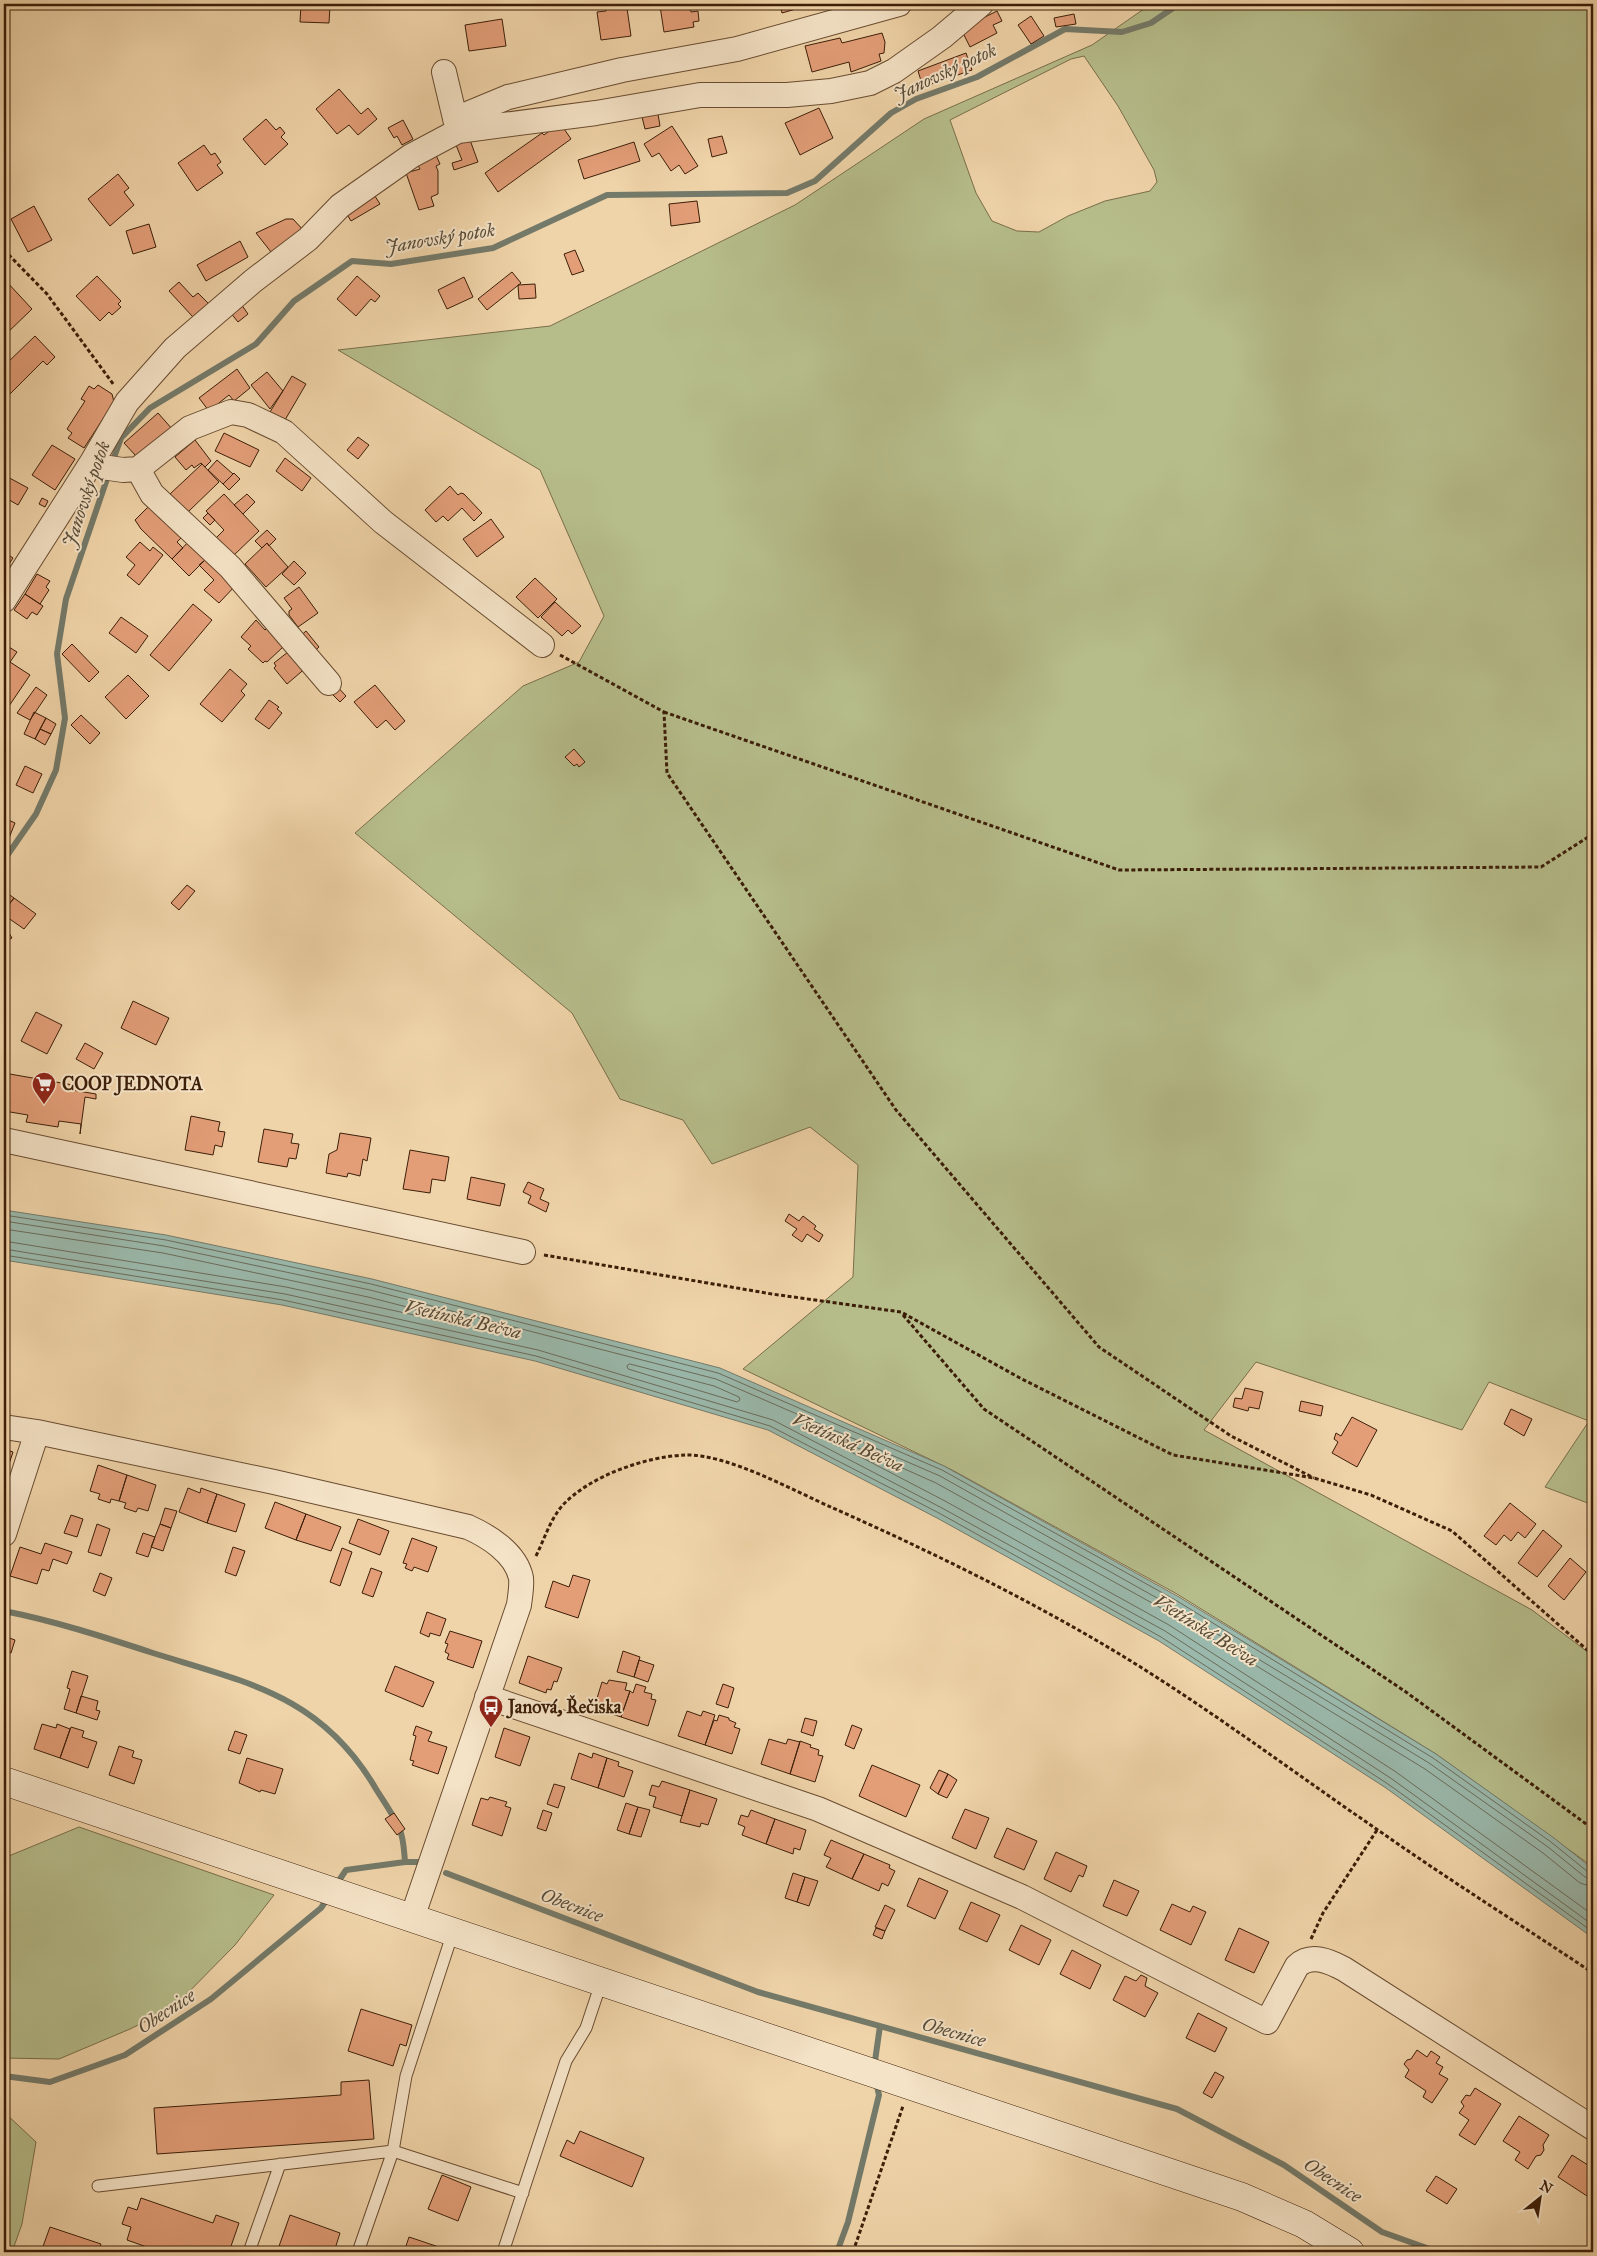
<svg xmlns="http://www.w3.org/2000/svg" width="1597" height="2256" viewBox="0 0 1597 2256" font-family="'IM FELL Great Primer',serif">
  <rect width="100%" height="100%" fill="#f0d4a9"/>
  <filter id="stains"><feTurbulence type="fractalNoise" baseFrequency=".004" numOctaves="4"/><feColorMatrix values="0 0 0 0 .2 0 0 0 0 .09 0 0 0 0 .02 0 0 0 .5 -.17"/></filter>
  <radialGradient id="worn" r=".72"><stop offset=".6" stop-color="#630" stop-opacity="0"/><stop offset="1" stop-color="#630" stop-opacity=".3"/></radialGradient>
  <!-- green -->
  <path fill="#b6bd8b" stroke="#796e4a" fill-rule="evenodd" d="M1151 4H1593V1505L1545 1487 1589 1421 1489 1382 1462 1430 1256 1362 1204 1430 1532 1610 1593 1656V1867L1436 1754 1177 1594 954 1471 743 1369 853 1277 858 1165 810 1127 712 1164 683 1120 620 1099 572 1013 355 833 523 686 579 662 604 616 540 470 338 350 550 326 795 205 924 119 1092 45ZM1084 56 1118 106 1154 170 1157 182 1150 191 1105 201 1068 216 1039 232 1017 231 992 221 976 193 950 120 1071 59Z
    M79 1827 274 1895 235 1945 173 2008 130 2029 59 2059 4 2058V1858Z
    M4 2112 36 2142 22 2224 12 2252H4Z"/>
  <!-- water -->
  <path fill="#9ab8ab" stroke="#747a6a" d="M4 1210 166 1235 372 1279 720 1368 944 1466 1179 1597 1436 1754 1554 1838 1593 1869V1938L1386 1788 1159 1641 937 1518 768 1430 535 1361 282 1305 4 1260Z"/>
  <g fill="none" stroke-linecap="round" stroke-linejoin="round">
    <!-- shore -->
    <path stroke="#6b6b5a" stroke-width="1" d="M4 1215 166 1240 371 1284 718 1373 942 1470 1177 1601 1433 1758 1551 1842 1588 1872 1593 1873
      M4 1221 164 1246 370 1290 716 1379 940 1476 1173 1607 1429 1763 1548 1847 1585 1877 1593 1879
      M4 1229 163 1253 368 1297 438 1315 440 1318 437 1320 286 1287 4 1241
      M4 1249 285 1294 538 1350 773 1420 942 1508 1165 1631 1392 1779 1593 1925
      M4 1255 283 1300 536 1356 770 1426 939 1513 1161 1637 1388 1784 1593 1932
      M630 1364 714 1386 739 1397 740 1400 737 1402 628 1369 627 1366Z
      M1593 1887 1580 1883 1543 1853 1425 1769 1170 1613 936 1483 833 1437 829 1438 830 1441 945 1501 1169 1625 1396 1772 1593 1915"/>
    <!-- stream -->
    <path stroke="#747a6a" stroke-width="6" d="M112 463 121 438 150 408 256 344 294 301 352 261 391 264 493 248 607 195 787 193 815 181 891 113 916 99 977 77 1065 29 1122 32 1151 23 1179 4
      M4 860 36 814 56 770 65 718 57 654 66 599 109 473
      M4 1611C55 1621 104 1637 153 1653 249 1683 322 1696 376 1789 384 1802 393 1814 399 1828 404 1838 404 1851 405 1862
      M446 1873 758 1992 1177 2109 1284 2165 1382 2232 1438 2252
      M336 1885 346 1870 405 1862H418
      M874 2068 880 2026
      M4 2076 50 2082 125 2055 211 1999 321 1908 329 1896
      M837 2252 848 2222 879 2095 876 2082"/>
  </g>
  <!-- building -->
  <path fill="#e39e78" stroke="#3c1e08" d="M301 4H333V6H330L329 23 300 22Z
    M617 4 618 9 627 8 631 36 601 40 597 12 606 11 605 5Z
    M673 4H690L691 12 698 11 699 21 693 22 694 27 664 32 660 6Z
    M780 4H813L782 13Z
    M997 11 1002 21 993 25 997 33 970 47 961 29Z
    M1074 14 1076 24 1056 27 1054 18Z
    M1031 16 1044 36 1031 44 1018 25Z
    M502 19 506 46 469 51 465 25Z
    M882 33 885 42 884 53 879 54 881 61 851 72 849 62 812 72 805 46 840 38 842 43Z
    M966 53 972 70 923 87 918 71Z
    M339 89 361 114 368 108 377 119 358 135 349 125 337 134 316 109Z
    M819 108 833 138 800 155 785 123Z
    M658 114 660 126 645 129 642 117Z
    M266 119 276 130 280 127 285 133 281 137 288 144 265 165 243 139Z
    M403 120 413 139 402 145 397 136 394 138 388 128Z
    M560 123 571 139 498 192 485 173 542 133 544 135Z
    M672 126 698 166 685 174 679 165 671 171 659 153 652 157 644 144Z
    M722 136 727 153 712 157 708 139Z
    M470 140 478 162 454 170 452 163 462 160 456 145Z
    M634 142 640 161 584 179 578 160Z
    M204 145 211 155 215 153 221 162 217 165 223 173 197 191 178 163Z
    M435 153 440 164 436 166 438 171V194L431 197 434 206 419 210 406 173 420 169 416 162Z
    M118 174 129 188 124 192 134 205 110 226 88 199Z
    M373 193 380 204 351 221 345 211Z
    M697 201 700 222 671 226 669 204Z
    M34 206 52 240 28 252 11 219Z
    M286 219H293L304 231 275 257 256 233Z
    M149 224 156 247 133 254 126 231Z
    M240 241 248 257 206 281 197 265Z
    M575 250 584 271 572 275 564 254Z
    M512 272 521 283 487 310 478 299Z
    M97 276 121 301 118 304 121 307 112 315 109 312 100 321 76 296Z
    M357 276 380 296 375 302 371 299 356 316 337 299Z
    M464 277 473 297 447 309 438 290Z
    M6 281 32 309 4 336V283Z
    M179 282 193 297 198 293 209 304 193 317 169 291Z
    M535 284 536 298 519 299 518 285Z
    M241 304 248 314 238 322 230 312Z
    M35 336 55 357 47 365 43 361 4 400V366Z
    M237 369 250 388 234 401 229 395 209 411 199 398Z
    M267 372 283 391 270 409 251 385Z
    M292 376 306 384 285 420 270 412Z
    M98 385 112 394 114 402 84 448 68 438 72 433 67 429 85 401 81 399 89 386 94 389Z
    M158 413 173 430 136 456 124 443Z
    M224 433 259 450 250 467 215 451Z
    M358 437 369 445 358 459 347 450Z
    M195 440 211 461 205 467 201 463 194 468 192 465 186 470 175 457Z
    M52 445 75 459 55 490 32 475Z
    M285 458 311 478 302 491 276 471Z
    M217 460 233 474 223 484 208 470Z
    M202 464 219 482 188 512 170 494Z
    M234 473 240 479 229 490 223 484Z
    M4 475 28 488 18 505 4 497Z
    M450 486 458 495 461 493 464 494 482 513 474 521 462 508 448 521 443 516 436 522 425 510Z
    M224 494 259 531 232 557 215 539 224 530 206 511Z
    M247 494 255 502 243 514 234 505Z
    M42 498 48 501 45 507 39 504Z
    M153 502 185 534 177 542 183 548 172 559 141 529 135 520Z
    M208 513 215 520 210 525 203 518Z
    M491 519 504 537 477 557 463 539Z
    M267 530 276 539 269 546 267 543 262 548 255 541Z
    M191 539 206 559 189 576 172 559Z
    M140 542 150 551 153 547 163 555 139 585 127 575 135 565 126 557Z
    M267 543 288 567 266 587 245 564Z
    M4 552 13 558 7 567 4 565Z
    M206 559 236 585 219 603 204 590 214 580 199 565Z
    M294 561 306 573 294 585 282 574Z
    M37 574 50 581 46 587 49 590 40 604 25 594Z
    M535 578 557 599 538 618 516 597Z
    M299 587 318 613 298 627 289 615V611L292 609 284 598Z
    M25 594 43 606 37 615 32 612 27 619 14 610Z
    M555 602 581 626 572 634 568 630 562 636 541 617Z
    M193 604 212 620 169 671 150 655Z
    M121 617 148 636 136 653 109 633Z
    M256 620 265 630 270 625 281 636 277 641 283 647 267 662 265 661 263 663 248 649 251 646 241 637Z
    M306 631 319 647 308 657 295 641Z
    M4 644 17 652 10 662 30 675 9 706 4 703Z
    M72 644 99 672 89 682 62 654Z
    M293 648 308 666 287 684 274 668 276 666 274 663Z
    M230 669 247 684 241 691 245 695 222 722 200 704Z
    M128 675 149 696 126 719 105 697Z
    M334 683 346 696 340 702 327 689Z
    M375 685 405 721 395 730 386 720 377 728 354 702Z
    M36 687 47 695 30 720 17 713Z
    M269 700 279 707 277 709 282 713 269 729 255 719Z
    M34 712 46 718 35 739 24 734Z
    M81 715 100 733 90 744 71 725Z
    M46 718 56 724 51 734 40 729Z
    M40 729 51 734 45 745 35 739Z
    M574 749 585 762 579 767 577 764 574 766 565 757Z
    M25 766 42 774 33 793 16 785Z
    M4 818 15 823 9 838 4 836Z
    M187 885 195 891 179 910 171 903Z
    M4 891 14 898 4 911Z
    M14 898 36 914 24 929 4 915V911Z
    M4 925 12 938 4 942Z
    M133 1001 169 1018 156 1045 121 1028Z
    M36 1012 62 1025 47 1054 21 1041Z
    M85 1043 103 1053 94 1069 76 1059Z
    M4 1073 73 1085 72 1090 96 1094V1099L85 1097 80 1134 81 1124 59 1121 58 1127 26 1122 28 1115 4 1111Z
    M191 1116 220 1122 218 1131 225 1132 222 1147 215 1145 213 1155 185 1150Z
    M264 1129 293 1134 291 1143 299 1144 296 1159 289 1158 287 1167 258 1162Z
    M340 1133 371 1138 367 1161 363 1159 360 1176 348 1173 347 1177 326 1173 329 1154 337 1150Z
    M410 1150 449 1157 445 1181 432 1179 430 1193 403 1189Z
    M471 1177 505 1184 500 1206 467 1199Z
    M528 1182 544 1189 540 1199 549 1203 546 1212 528 1203 531 1196 523 1192Z
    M789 1214 799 1221 803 1216 816 1226 814 1229 823 1235 819 1242 807 1234 802 1242 792 1235 797 1229 785 1221Z
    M1245 1388 1263 1392 1259 1409 1249 1407 1248 1411 1233 1407 1235 1398 1242 1399Z
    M1301 1401 1323 1406 1321 1416 1299 1411Z
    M1511 1409 1532 1419 1524 1436 1504 1424Z
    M1352 1417 1377 1430 1357 1467 1332 1453 1338 1442 1334 1439 1336 1433 1341 1436Z
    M4 1449 13 1452 4 1479Z
    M98 1465 127 1475 119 1501 111 1499 110 1503 98 1499 100 1494 90 1491Z
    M127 1475 156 1485 148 1511 138 1508 136 1512 124 1508 126 1503 119 1501Z
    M188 1488 200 1493 201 1488 217 1494 207 1523 179 1512Z
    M217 1494 245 1504 236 1532 207 1523Z
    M275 1502 306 1514 296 1540 265 1528Z
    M1510 1503 1536 1524 1525 1538 1518 1532 1511 1541 1504 1535 1496 1545 1484 1536Z
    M165 1508 177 1511 171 1528 160 1524Z
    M306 1514 341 1527 331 1551 296 1540Z
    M71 1515 83 1519 77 1537 64 1533Z
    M358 1519 389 1531 380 1555 349 1543Z
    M97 1524 110 1529 101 1556 88 1552Z
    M160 1524 171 1528 163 1551 151 1547Z
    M1543 1530 1562 1546 1537 1577 1518 1563Z
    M143 1533 155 1537 148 1557 136 1553Z
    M412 1538 437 1547 428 1572 414 1567 412 1571 405 1568 407 1564 403 1563Z
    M45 1543 72 1552 67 1564 53 1559 49 1571 42 1569 37 1584 10 1576 20 1547 41 1554Z
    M233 1547 245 1551 236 1576 225 1572Z
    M342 1548 352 1552 340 1586 330 1582Z
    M1570 1558 1586 1572 1564 1600 1548 1586Z
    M371 1568 382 1572 373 1597 362 1593Z
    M100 1573 112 1578 105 1596 93 1591Z
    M573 1575 590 1580 578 1618 545 1607 553 1581 569 1587Z
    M427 1612 446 1619 440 1636 430 1633 429 1637 420 1633Z
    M450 1631 482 1641 473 1668 447 1659 449 1654 445 1652 448 1644 445 1643Z
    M4 1636 15 1640 11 1653 4 1651Z
    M623 1651 640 1657 634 1677 617 1672Z
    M528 1656 562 1668 557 1682 554 1681 551 1690 547 1689 546 1693 519 1683Z
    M639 1660 654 1665 648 1682 634 1677Z
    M395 1666 434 1682 423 1707 385 1691Z
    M72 1671 88 1676 76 1713 64 1709 70 1689 67 1688Z
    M609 1680 627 1683 625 1690 630 1691 621 1717 594 1708 602 1682 607 1684Z
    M636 1684 646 1687 644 1692 652 1694 651 1699 656 1700 648 1726 621 1717 630 1691 633 1693Z
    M723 1684 734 1688 728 1708 716 1704Z
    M81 1696 98 1701 96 1710 100 1711 97 1720 76 1713Z
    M687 1711 701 1716 703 1711 715 1715 705 1745 678 1736Z
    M719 1715 729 1718V1720L736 1723 734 1727 740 1729 732 1754 705 1745 714 1720 717 1721Z
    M805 1718 817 1721 813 1736 801 1732Z
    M42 1724 56 1728 57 1724 70 1729 60 1758 34 1749Z
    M852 1725 862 1729 854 1749 845 1745Z
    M416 1726 432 1732 428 1741 447 1747 438 1774 412 1765 414 1761 410 1760 416 1736 413 1735Z
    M71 1727 84 1731 82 1737 97 1742 88 1768 60 1758Z
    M504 1728 530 1737 520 1766 495 1757Z
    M235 1731 247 1735 240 1754 228 1750Z
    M769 1739 786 1744 788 1739 800 1742 790 1774 761 1764Z
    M800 1741 811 1745 810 1747 819 1750 818 1755 823 1756 815 1782 790 1774Z
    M119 1746 134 1751 132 1757 142 1760 134 1784 109 1775Z
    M579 1753 592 1758 593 1753 607 1758 598 1788 571 1779Z
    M247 1758 283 1769 275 1794 261 1790 260 1792 239 1783Z
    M607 1758 619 1762 618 1766 633 1771 624 1797 598 1788Z
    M872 1765 920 1785 906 1817 859 1796Z
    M939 1770 948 1774 938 1794 930 1788Z
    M948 1774 957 1780 947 1798 938 1794Z
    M662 1781 690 1790 682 1816 653 1807 656 1797 649 1795 652 1785 659 1787Z
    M554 1784 565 1787 558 1808 547 1804Z
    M690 1790 717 1799 708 1825 701 1823 700 1827 680 1822Z
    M490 1797 507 1802 505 1806 511 1808 502 1836 472 1825 481 1798 488 1800Z
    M626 1803 638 1807 629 1834 617 1830Z
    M638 1807 650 1810 641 1837 629 1834Z
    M965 1809 989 1818 976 1849 952 1838Z
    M543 1810 552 1813 546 1831 537 1828Z
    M751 1810 775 1819 766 1844 742 1835 745 1827 738 1824 741 1815 748 1817Z
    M394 1813 405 1829 397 1835 385 1819Z
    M775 1819 806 1830 800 1850 794 1848 793 1854 766 1844Z
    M1007 1828 1037 1841 1024 1870 994 1857Z
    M831 1840 864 1854 852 1879 826 1867 831 1858 824 1855Z
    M1056 1852 1087 1866 1083 1877 1079 1875 1071 1892 1044 1879Z
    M864 1854 890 1865 889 1868 895 1871 888 1886 882 1883 879 1891 852 1879Z
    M793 1873 805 1877 797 1902 785 1898Z
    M805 1877 818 1881 809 1906 797 1902Z
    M919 1878 948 1891 935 1919 907 1906Z
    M1114 1880 1139 1891 1127 1916 1103 1906Z
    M971 1902 1000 1915 987 1942 959 1929Z
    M1172 1904 1190 1912 1193 1906 1206 1912 1191 1945 1160 1930Z
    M885 1905 895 1910 885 1931 875 1927Z
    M1021 1925 1051 1940 1039 1965 1009 1950Z
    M876 1928 885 1931 882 1939 873 1935Z
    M1239 1928 1269 1942 1254 1973 1225 1960Z
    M1072 1950 1101 1965 1090 1989 1060 1974Z
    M1141 1975 1147 1978 1145 1986 1158 1993 1145 2017 1113 2000 1125 1976 1136 1981Z
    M361 2009 412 2025 406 2046 400 2044 393 2066 348 2051Z
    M1198 2013 1227 2028 1215 2052 1186 2038Z
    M1417 2050 1427 2057 1431 2051 1440 2057 1436 2063 1443 2067 1439 2074 1448 2079 1432 2103 1423 2097 1426 2091 1405 2077 1409 2070 1404 2064 1407 2060 1411 2059Z
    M1215 2072 1224 2077 1212 2098 1203 2093Z
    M369 2080 374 2139 157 2154 154 2108 341 2095V2082Z
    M1475 2088 1501 2104 1475 2145 1459 2135 1469 2120 1459 2113 1464 2106 1461 2102 1466 2095 1470 2096Z
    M1519 2116 1549 2135 1543 2145 1544 2150 1541 2155 1536 2156 1528 2169 1515 2160 1520 2152 1503 2141Z
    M580 2131 644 2158 632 2187 560 2156 567 2140 574 2144Z
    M1572 2155 1591 2167 1593 2164V2186L1587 2196 1558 2177Z
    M442 2175 471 2187 458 2221 428 2209Z
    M1436 2176 1457 2189 1447 2204 1426 2191Z
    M141 2198 213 2223 216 2215 239 2223 229 2252H161L127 2240 131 2227 122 2224 128 2207 137 2210Z
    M290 2215 340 2233 334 2252H277Z
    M50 2227 101 2244 98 2252H41Z
    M409 2237 439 2247 438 2252H404Z"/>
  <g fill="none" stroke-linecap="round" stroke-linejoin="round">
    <defs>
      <path id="lane" d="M98 2186 393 2151 523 2193
        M249 2252 280 2164
        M358 2252 393 2151 406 2076 453 1932
        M503 2252 566 2061 586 2028 601 1983"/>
      <path id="street" d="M444 72 458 131
        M455 119 508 97 622 70 737 49 899 4
        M92 462 102 467 123 470 138 469 190 428 231 412 248 415 284 432 383 522 542 645
        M138 469 152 494 230 567 329 683
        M4 600 92 462 127 402 175 348 253 281 308 239 340 206 411 156 458 131 596 113 700 95H787L831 91 870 83 894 71 942 37 981 4
        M4 1140 523 1252
        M4 1427 37 1432 274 1482 468 1527C488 1536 516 1553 521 1578 522 1587 520 1596 519 1605L412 1918
        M4 1534 37 1432
        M487 1697 818 1809 1022 1897 1267 2022 1297 1966C1311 1953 1329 1961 1344 1969L1593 2128"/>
      <path id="secondary" d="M4 1781 1242 2197 1304 2224 1350 2252"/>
    </defs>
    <!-- lane casing -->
    <use href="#lane" stroke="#694c30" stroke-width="13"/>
    <!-- street casing -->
    <use href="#street" stroke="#694c30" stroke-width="26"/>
    <!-- secondary casing -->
    <use href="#secondary" stroke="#3c1e08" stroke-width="29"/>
    <!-- path -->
    <path stroke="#3c1e08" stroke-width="3" stroke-dasharray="4 2.5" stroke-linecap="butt" d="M4 250 47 294 114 385
      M560 655 664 712 667 773 896 1110 1099 1347 1231 1436 1314 1478
      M664 712 1119 870 1541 867 1593 834
      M544 1255 772 1294 901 1312 1020 1378 1173 1455 1314 1478 1371 1495 1452 1531 1593 1655
      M903 1315 984 1409 1406 1692 1593 1829
      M536 1556C544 1540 550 1520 562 1506 589 1476 647 1456 686 1455 728 1454 794 1491 833 1508 925 1549 1018 1594 1106 1646 1199 1701 1286 1767 1375 1828 1446 1878 1521 1925 1593 1973
      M1311 1939 1323 1913 1377 1830
      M853 2252 903 2106"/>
    <!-- lane -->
    <use href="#lane" stroke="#f5e3c7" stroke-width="11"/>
    <!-- street -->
    <use href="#street" stroke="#f5e3c7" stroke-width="24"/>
    <!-- secondary -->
    <use href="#secondary" stroke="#f5e3c7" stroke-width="28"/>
  </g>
  <!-- icons -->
  <defs>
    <symbol id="supermarket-pin" viewBox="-11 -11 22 30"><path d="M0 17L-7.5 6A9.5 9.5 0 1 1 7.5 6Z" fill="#8f2418" stroke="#f5e3c7"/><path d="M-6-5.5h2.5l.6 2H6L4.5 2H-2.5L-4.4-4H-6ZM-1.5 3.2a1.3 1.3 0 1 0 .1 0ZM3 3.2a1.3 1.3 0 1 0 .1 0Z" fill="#fff"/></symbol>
    <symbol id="bus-pin" viewBox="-11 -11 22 30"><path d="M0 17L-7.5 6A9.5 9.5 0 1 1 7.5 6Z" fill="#8f2418" stroke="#f5e3c7"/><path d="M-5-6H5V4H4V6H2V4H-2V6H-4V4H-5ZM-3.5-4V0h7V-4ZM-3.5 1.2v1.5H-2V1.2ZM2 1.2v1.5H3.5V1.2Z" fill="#fff"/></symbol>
  </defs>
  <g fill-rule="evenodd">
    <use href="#supermarket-pin" x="30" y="1070" width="28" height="38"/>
    <use href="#bus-pin" x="477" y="1693" width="28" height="38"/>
  </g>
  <g text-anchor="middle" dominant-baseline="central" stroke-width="4" stroke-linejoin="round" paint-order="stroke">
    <!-- poi labels -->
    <g font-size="18" font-weight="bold" fill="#3c1e08" stroke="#f5e3c7" text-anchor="start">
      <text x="62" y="1084">COOP JEDNOTA</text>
      <text x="508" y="1707">Janová, Řečiska</text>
    </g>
    <!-- water labels -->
    <g font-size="19" font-style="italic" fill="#584c39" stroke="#f5e3c7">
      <text transform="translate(945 72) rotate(-25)">Janovský potok</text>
      <text transform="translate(440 238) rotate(-9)">Janovský potok</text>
      <text transform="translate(86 494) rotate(-71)">Janovský potok</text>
      <text transform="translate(463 1319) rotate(13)">Vsetínská Bečva</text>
      <text transform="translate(848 1442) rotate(24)">Vsetínská Bečva</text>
      <text transform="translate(1206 1630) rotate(32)">Vsetínská Bečva</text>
      <text transform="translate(572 1905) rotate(21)">Obecnice</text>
      <text transform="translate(166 2011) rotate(-33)">Obecnice</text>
      <text transform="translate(954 2032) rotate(16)">Obecnice</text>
      <text transform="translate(1333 2180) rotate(34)">Obecnice</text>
    </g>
  </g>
  <!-- margin -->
  <rect width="1597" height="2256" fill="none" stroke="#f0d4a9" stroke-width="20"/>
  <rect x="5" y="5" width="1587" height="2246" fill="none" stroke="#3c1e08" stroke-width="2.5"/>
  <rect x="10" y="10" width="1577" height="2236" fill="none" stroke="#3c1e08"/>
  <!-- north arrow -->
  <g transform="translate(1540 2198) rotate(30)" stroke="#f5e3c7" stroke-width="4" paint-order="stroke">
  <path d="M0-4L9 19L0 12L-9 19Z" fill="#3c1e08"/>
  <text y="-8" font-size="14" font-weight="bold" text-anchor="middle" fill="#3c1e08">N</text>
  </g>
  <rect width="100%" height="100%" filter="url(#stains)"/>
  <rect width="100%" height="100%" fill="url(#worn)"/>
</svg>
